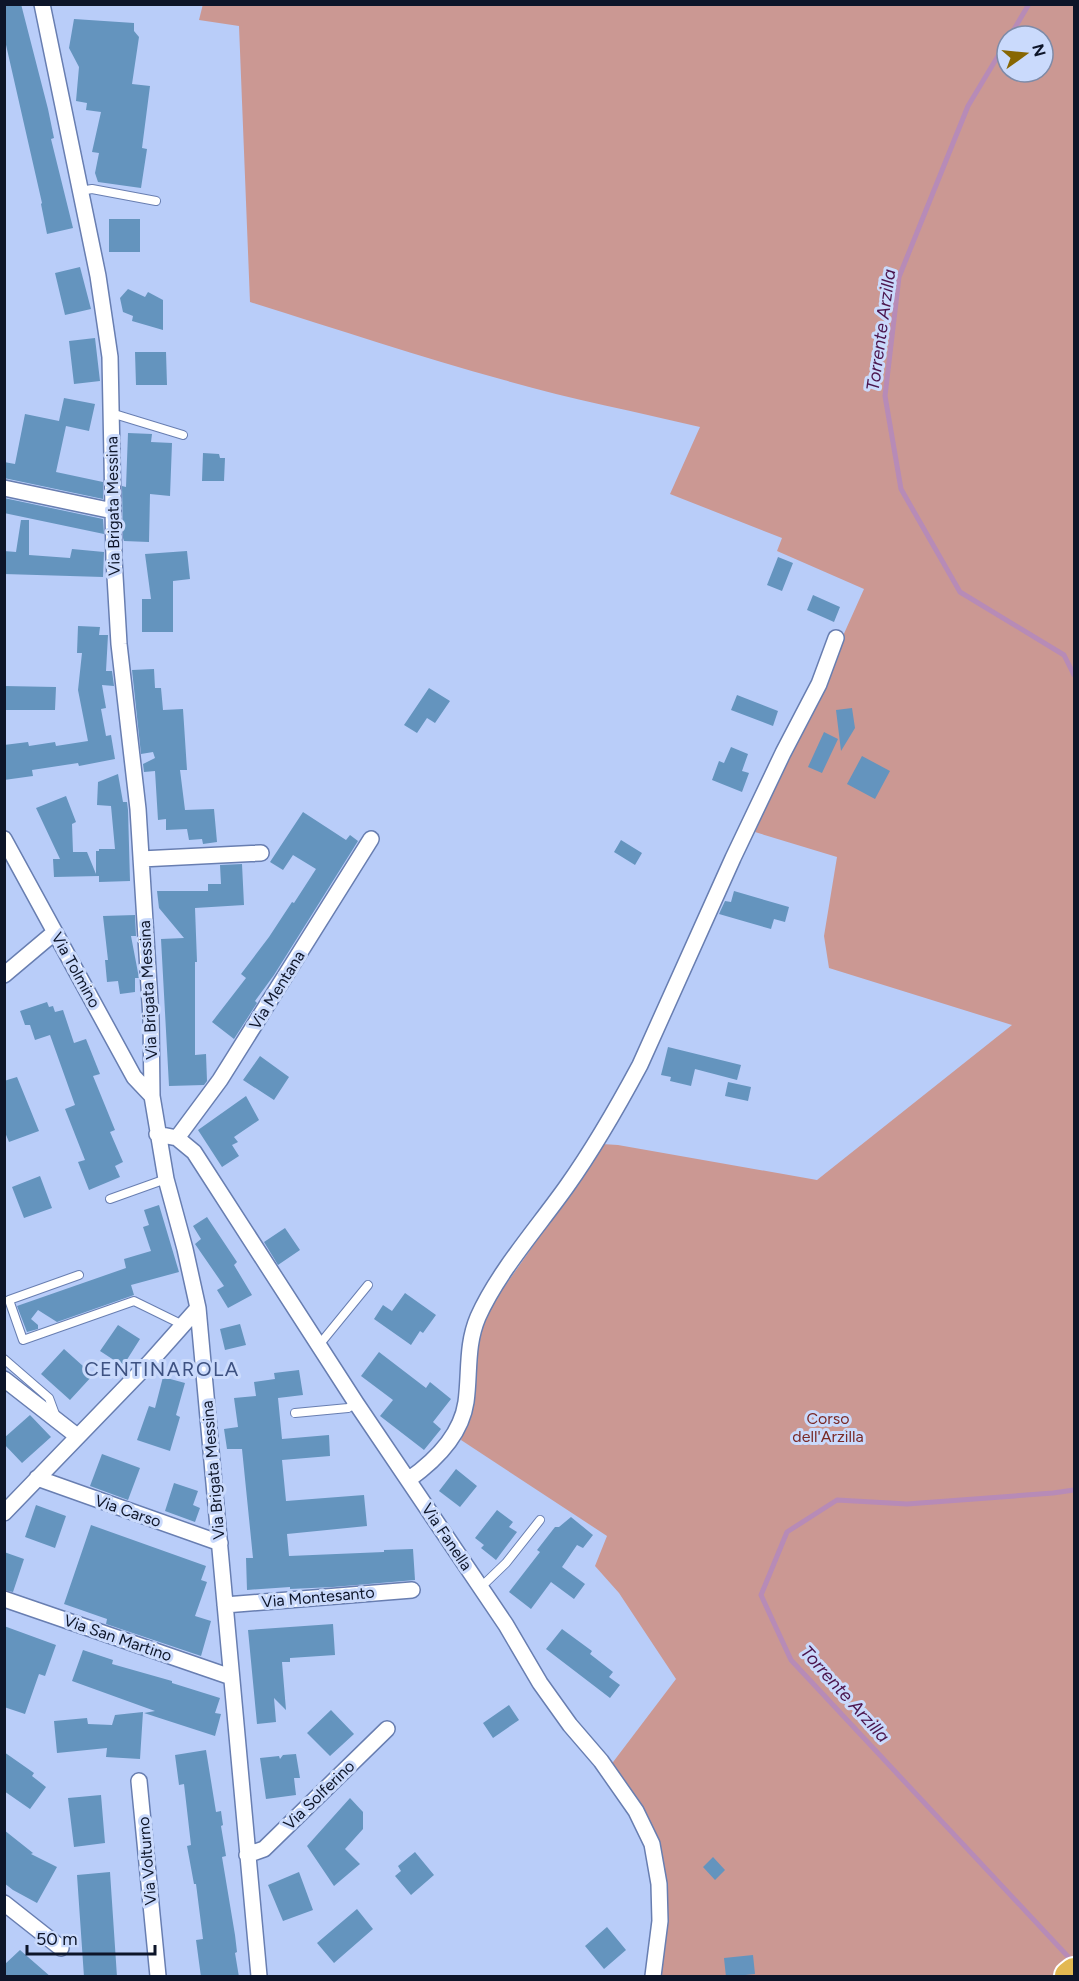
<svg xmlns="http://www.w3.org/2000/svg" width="1079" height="1981" viewBox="0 0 1079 1981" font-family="Figtree,sans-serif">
  <rect width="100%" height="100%" fill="#b9cdf9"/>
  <!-- green -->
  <path fill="#cb9893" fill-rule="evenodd" d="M203 4 1074 5V1976H653L657 1855 604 1774 676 1679 619 1593 595 1566 607 1536 461 1440 472 1394 471 1358 488 1310 566 1199 602 1144 618 1145 817 1180 1012 1025 829 968 824 936 837 857 755 832 864 589 777 551 782 538 670 494 700 427C635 411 569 399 504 380 419 357 334 328 250 302L239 26 199 20ZM1007 36H1043V72H1007Z"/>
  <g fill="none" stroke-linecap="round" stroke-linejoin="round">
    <!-- stream -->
    <path stroke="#b78bb7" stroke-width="5" d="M1010 36 1029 4
      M1007 41 968 106 899 277 885 396 901 489 960 592 1064 655 1074 675
      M1074 1490 1053 1493 907 1504 837 1500 787 1532 761 1595 791 1660 1074 1963"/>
  </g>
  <!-- building -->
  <path fill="#6494be" d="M4 4H21L48 109 54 138 51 139 73 228 47 234 41 204 42 203 4 36Z
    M74 19 134 23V31L139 37 132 84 150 86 142 148 147 149 141 188 98 182 95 173 99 153 92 152 101 112 86 110 87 103 76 101 79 67 69 48Z
    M109 219H140V252H109Z
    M80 267 91 309 65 315 55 273Z
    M128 289 145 297 148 292 163 300V330L132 321 133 316 123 312 120 298Z
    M95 338 100 381 74 384 69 341Z
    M135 352H166L167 385H136Z
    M64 398 95 404 89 431 66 426 56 472 103 482V499L4 478V462L15 464 25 414 59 421Z
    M128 433 152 434 151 442 172 443 170 496 150 494 149 542 124 541 123 538 122 486 126 487Z
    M203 453 219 454 220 458H225L224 481H202Z
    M4 498 103 519 104 534 4 513Z
    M21 520H29V555L70 558 72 549 104 552 103 577 4 574V551L16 552Z
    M187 551 190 579 173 581V632H142V599H151L145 554Z
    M778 557 793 563 782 591 767 585Z
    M813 595 840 607 834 622 807 610Z
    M78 626 100 627 99 635H108L106 671H112L114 686 102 685 106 708 101 709 106 736 111 735 115 759 79 766 78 763 32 770 33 776 4 780V745L28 742 29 746 55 742 56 746 88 741 78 690 82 653H77Z
    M154 669 155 688H161L163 710 183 709 187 770H180L185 810 214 809 217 842 203 844 202 839 189 840 187 829 166 830V819L158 820 155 771 144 772 143 764 155 758 153 752 141 754 132 670Z
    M4 686 56 687 55 710H4Z
    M429 688 450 701 435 723 427 718 417 733 404 725Z
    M737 695 778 711 773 726 731 710Z
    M852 708 855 728 841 751 836 710Z
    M824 732 838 739 822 773 808 767Z
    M731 747 748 754 742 771 749 773 742 792 712 780 719 761 724 763Z
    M862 756 890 771 875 799 847 784Z
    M118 774 123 802H127L128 810 130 881 99 882V876L54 877 53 859H60L36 808 66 796 76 822 72 824 73 852H87L96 874V851H99V849H115L111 806 97 805 98 782Z
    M303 812 346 840 350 835 358 841 274 975 255 1001 257 1003 234 1039 212 1022 246 978 241 974 269 937 292 902 294 903 316 869 293 855 283 870 270 862Z
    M621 840 642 853 635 865 614 852Z
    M242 864 244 905 195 908 197 962H195V1055L206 1054 207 1081 204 1085 169 1086 161 939 184 938 159 908 157 891H208V884H221L220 865Z
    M734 891 789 907 785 922 774 919 771 929 719 914 725 901 731 902Z
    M135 915 136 936H131L139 978H135V992L120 994 118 981 107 982 105 960H108L103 916Z
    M47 1002 49 1007 53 1006 55 1012 63 1010 74 1043 86 1039 100 1074 93 1076 115 1130 110 1132 123 1162 115 1166 120 1177 89 1190 78 1162 85 1160 65 1109 75 1105 50 1035 35 1040 30 1025H25L20 1011Z
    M668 1047 741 1065 737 1080 695 1069 691 1086 670 1081 671 1077 661 1075Z
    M260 1056 289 1077 274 1100 243 1080Z
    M17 1077 39 1131 9 1142 4 1130V1081Z
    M728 1082 751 1087 748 1101 725 1096Z
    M246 1096 259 1120 234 1137 238 1142 232 1145 239 1156 222 1167 198 1130Z
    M40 1176 52 1208 24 1218 12 1187Z
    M159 1205 179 1272 131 1285 134 1295 57 1322 38 1310 31 1319 38 1325V1329L27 1332 17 1306 126 1268 124 1259 151 1251 143 1227 149 1225 144 1210Z
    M207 1217 237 1262 234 1265 252 1295 228 1308 217 1290 224 1286 195 1244 201 1239 193 1226Z
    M285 1228 300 1250 278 1265 264 1242Z
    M405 1293 436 1315 423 1333 420 1331 411 1345 374 1319 383 1305 392 1311Z
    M240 1324 246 1345 225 1350 220 1329Z
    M118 1325 140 1339 123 1366 100 1351Z
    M64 1349 93 1375 70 1400 41 1374Z
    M379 1352 426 1388 430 1382 451 1399 433 1422 441 1429 424 1450 380 1416 393 1400 361 1376Z
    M299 1370 303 1395 278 1398 282 1439 329 1435 330 1456 282 1460 286 1501 364 1495 367 1526 287 1534 289 1556 384 1552V1550L413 1549 415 1580 333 1587 290 1589V1587L247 1590 246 1558H253L242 1449H227L224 1429 238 1427 234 1398 256 1396 254 1382 275 1379 274 1373Z
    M163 1377 185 1383 176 1415 180 1417 170 1451 137 1440 149 1406 155 1408Z
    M30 1415 51 1437 22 1463 4 1444V1438Z
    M102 1454 140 1468 128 1500 90 1486Z
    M456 1469 477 1486 460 1507 439 1491Z
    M174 1483 198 1491 193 1505 200 1508 195 1522 165 1511Z
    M36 1505 66 1516 55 1548 25 1537Z
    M497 1510 513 1522 509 1527 517 1532 496 1560 481 1548 484 1545 475 1538Z
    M571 1517 593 1535 583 1548 577 1545 562 1567 585 1584 574 1599 551 1582 531 1609 509 1592 540 1552 537 1550 555 1527H559Z
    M91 1525 206 1566 201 1580 207 1582 195 1616 211 1621 201 1656 106 1624 107 1619 64 1604Z
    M4 1552 24 1559 13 1592 4 1590Z
    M333 1624 335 1655 290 1658V1662H282L286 1710 274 1698 276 1722 257 1724 248 1630Z
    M4 1626 56 1645 45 1676 39 1674 25 1714 4 1707Z
    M562 1629 592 1651 590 1654 613 1672 609 1677 620 1685 610 1698 546 1649Z
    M83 1650 113 1660 112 1664 172 1681V1683L220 1698 215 1713 221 1714 215 1736 144 1713 155 1711 72 1681Z
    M509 1705 519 1720 493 1738 483 1723Z
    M331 1710 354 1734 330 1756 307 1733Z
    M143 1712 140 1759 106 1757 107 1748 57 1753 54 1721 87 1718 88 1724 112 1725 115 1715Z
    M206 1750 216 1812 221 1811 223 1825 221 1826 226 1856 222 1857 235 1935 237 1952 235 1953 239 1977H201L196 1940 203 1939 196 1884H194L187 1846 191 1845 184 1784 179 1785 175 1755Z
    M4 1752 34 1773 32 1776 46 1787 30 1809 4 1791Z
    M296 1754 300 1778H294L296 1795 266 1799 260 1758 279 1756 280 1759 283 1755Z
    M101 1795 105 1843 74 1847 68 1798Z
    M350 1798 363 1812V1829L345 1849 360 1864 334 1886 307 1846Z
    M4 1830 33 1853 31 1854 57 1867 37 1903 13 1890 4 1883Z
    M415 1852 434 1875 411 1895 395 1876 401 1871 398 1866Z
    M713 1857 725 1870 715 1880 703 1867Z
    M110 1872 117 1977H84L77 1875Z
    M299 1872 313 1910 283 1921 268 1885Z
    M357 1909 373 1929 334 1963 317 1943Z
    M607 1927 626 1950 604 1969 585 1946Z
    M20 1950 51 1977H4V1965Z
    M753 1955 755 1974 726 1977 724 1958Z"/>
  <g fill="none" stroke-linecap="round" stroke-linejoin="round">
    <defs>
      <path id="lane" d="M80 191 92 189 156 201
        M111 413 183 435
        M110 1199 166 1179
        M79 1275 9 1300 23 1340 134 1301 183 1325
        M319 1345 368 1285
        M4 1359 49 1398 56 1417
        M295 1413 348 1408 356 1403
        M480 1588 506 1563 540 1520"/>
      <path id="street" d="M42 4 98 276 110 357 114 559 119 644 138 809 151 1018 152 1096 166 1179 185 1249 198 1308 259 1976
        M4 488 113 511
        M4 839 134 1077 152 1096
        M141 859 261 853
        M4 975 55 932
        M157 1134 177 1138 194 1152 356 1403 506 1625 540 1683 570 1725 601 1761 636 1811 652 1844 659 1884 660 1921 653 1976
        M177 1138 220 1080 371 839
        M4 1379 77 1436
        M37 1478 220 1543
        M408 1480C435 1461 461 1436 466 1402 470 1373 466 1345 478 1317 498 1272 538 1227 567 1186 594 1148 618 1106 640 1065L733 858 783 753 819 684 836 638
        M4 1513 150 1362 198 1308
        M4 1599 231 1677
        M225 1605 412 1590
        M139 1781 158 1976
        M247 1855 264 1849 387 1729
        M4 1903 61 1948"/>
      <path id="highway" d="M1069 1976 1074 1972"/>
    </defs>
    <!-- lane casing -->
    <use href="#lane" stroke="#687eb1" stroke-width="10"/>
    <!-- street casing -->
    <use href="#street" stroke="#687eb1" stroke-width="18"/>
    <!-- highway casing -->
    <use href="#highway" stroke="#fff" stroke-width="32"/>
    <!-- lane -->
    <use href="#lane" stroke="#fff" stroke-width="8"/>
    <!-- street -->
    <use href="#street" stroke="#fff" stroke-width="15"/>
    <!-- highway -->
    <use href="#highway" stroke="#e3b852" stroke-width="28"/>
  </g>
  <g text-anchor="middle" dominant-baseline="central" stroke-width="6" stroke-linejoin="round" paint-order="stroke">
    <!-- street labels -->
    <g font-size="16" fill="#0d1529" stroke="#cadafc">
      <text transform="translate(113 506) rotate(-91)">Via Brigata Messina</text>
      <text transform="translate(76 970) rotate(61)">Via Tolmino</text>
      <text transform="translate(148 990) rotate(-93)">Via Brigata Messina</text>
      <text transform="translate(277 990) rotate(-58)">Via Mentana</text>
      <text transform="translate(213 1470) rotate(-95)">Via Brigata Messina</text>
      <text transform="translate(128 1511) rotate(19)">Via Carso</text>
      <text transform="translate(447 1537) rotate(56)">Via Fanella</text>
      <text transform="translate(318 1597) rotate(-5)">Via Montesanto</text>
      <text transform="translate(118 1638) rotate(19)">Via San Martino</text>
      <text transform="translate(319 1795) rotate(-44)">Via Solferino</text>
      <text transform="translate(147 1861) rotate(-95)">Via Volturno</text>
    </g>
    <!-- park labels -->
    <g font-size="16" fill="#792926" stroke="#cadafc">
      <text x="828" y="1418">Corso<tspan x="828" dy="18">dell'Arzilla</tspan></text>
    </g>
    <!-- water labels -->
    <g font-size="18" font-style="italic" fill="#4b154d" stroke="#cadafc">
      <text transform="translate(881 330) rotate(-82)">Torrente Arzilla</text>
      <text transform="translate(845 1694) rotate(48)">Torrente Arzilla</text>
    </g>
    <!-- quarter labels -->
    <g font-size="20" letter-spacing="1.5" fill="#3e5282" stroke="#cadafc">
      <text x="162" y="1369">CENTINAROLA</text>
    </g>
  </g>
  <!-- border -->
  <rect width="1079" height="1981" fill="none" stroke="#0d1529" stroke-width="12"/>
  <!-- north arrow -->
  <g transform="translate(1025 54) rotate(75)"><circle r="28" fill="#cadafc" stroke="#7e8ba8" stroke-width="1.5"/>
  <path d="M0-4.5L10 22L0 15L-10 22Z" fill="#876602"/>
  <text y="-9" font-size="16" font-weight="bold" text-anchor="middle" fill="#0d1529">N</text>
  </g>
  <!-- scale -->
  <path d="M27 1945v9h128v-9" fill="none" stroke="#0d1529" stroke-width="3"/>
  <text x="36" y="1945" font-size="18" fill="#0d1529" stroke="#cadafc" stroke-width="4.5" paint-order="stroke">50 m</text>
</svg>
